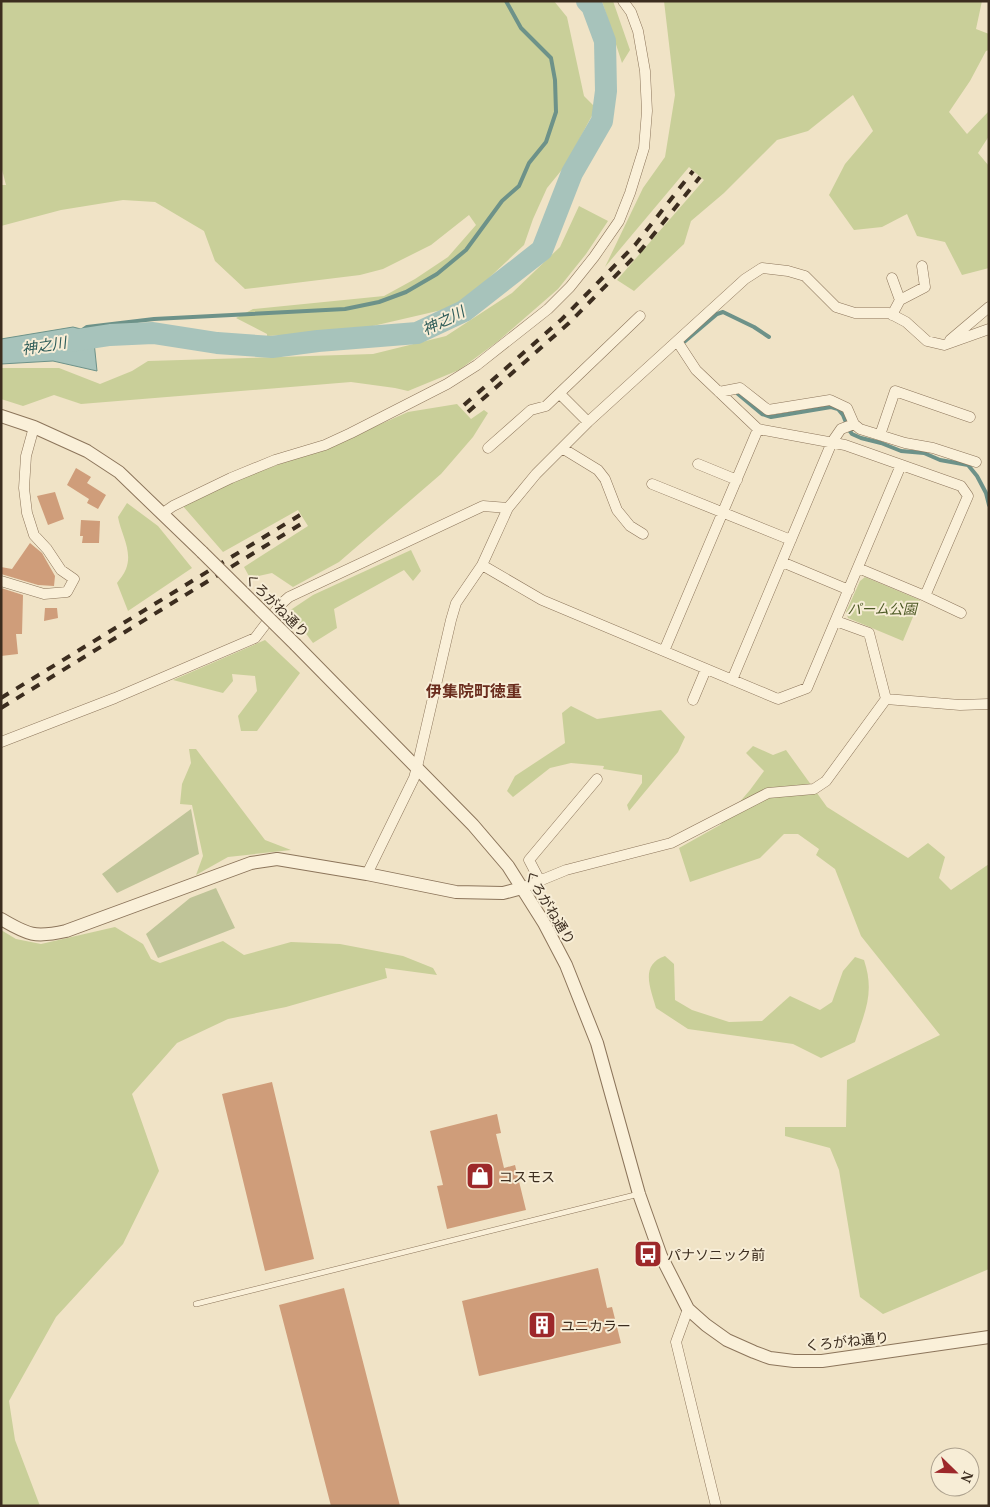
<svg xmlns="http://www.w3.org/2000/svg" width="990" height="1507" viewBox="0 0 990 1507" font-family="'PT Serif','Noto Sans JP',serif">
  <rect width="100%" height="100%" fill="#f0e3c6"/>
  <!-- green -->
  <path fill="#c9cf99" d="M1 1H554L567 17 584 96 596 108 565 166 547 188 533 219 524 245 459 306 347 332 267 336V334L236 318 253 309 384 296 415 279 448 257 476 225 469 215 431 245 383 269 360 275 245 289 215 261 204 231 155 202 123 200 61 210 1 226V185H6L1 166Z
    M602 1H613L630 50 622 63Z
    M664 1H982L976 29 989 34V50L986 51 970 81 949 112 967 134 988 112 989 113V136L978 153 989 166V268L962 275 945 242 917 236 907 214 882 227 854 230 829 195 845 164 873 131 853 95 808 131 777 140 724 193 691 221 684 244 634 291 617 280 704 180 689 167 605 267 643 188 665 157 675 95Z
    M579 206 608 221 586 254 558 289 497 342 459 370 408 391 395 388 351 382 81 404 54 395 23 406 1 399V368H59L100 384 132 371 148 361 373 354 446 336 512 293 560 247Z
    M457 404 471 419 484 410 488 413 473 437 441 474 339 562 293 587 272 573 250 578 244 567 308 526 298 510 223 552 182 505 236 480 340 442 408 412Z
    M127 503 158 526 192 568 128 611 117 583C120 579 124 574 126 569 133 551 121 534 118 517Z
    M411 550 421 571 413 581 404 570 334 609 337 628 313 643 289 611 313 595Z
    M865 577 920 600 903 641 848 618 846 612 860 581Z
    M265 640 300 673 257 731H241L238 716 257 691 255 676 232 674 233 681 223 693 173 680Z
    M571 706 597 719 661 710 685 737 678 752 629 811 627 805 642 783V775L603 769 604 766 571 763 550 768 513 797 507 791 515 776 565 743 562 713Z
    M753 746 773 755 786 750 827 807 908 858 928 843 945 857 939 878 951 890 989 864V1269L883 1314 860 1297 839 1170 830 1148 785 1136V1127H846L847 1080 940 1035 861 936 835 869 816 855 819 849 798 834H784L760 858 690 882 679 848 720 825 750 790 764 771 746 753Z
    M189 749H196L265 840 291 850 228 857 196 875 203 856 192 805 180 804 182 784 191 763Z
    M115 927 143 944 151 959 160 963 223 941 244 955 291 942 340 944 403 956 433 968 437 975 385 968 387 978 286 1007 228 1019 177 1043 132 1094 159 1171 123 1244 56 1317 9 1401 15 1440 40 1506H1V930L16 939 41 944Z
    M665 956 674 964 675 1000 692 1010 729 1022 762 1021 790 996 820 1010 832 1002 843 971 855 957 864 960C875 993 865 1011 855 1042L821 1058 793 1044 688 1029 656 1008C651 989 639 965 665 956Z"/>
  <!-- cemetery -->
  <path fill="#bfc498" d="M191 809 199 854 117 893 102 874Z
    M216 888 235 928 158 958 146 934 190 898Z"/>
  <!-- water -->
  <path fill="#a7c3bb" stroke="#6d9289" d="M73 327 93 332 97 371 53 361 1 364V339Z"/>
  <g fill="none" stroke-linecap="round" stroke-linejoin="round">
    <!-- stream -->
    <path stroke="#6d9289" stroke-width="4" d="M81 331 87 327 154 319 345 309 379 302 406 292 437 274 466 250 502 201 519 186 529 163 546 142 556 112 555 80 551 58 521 28 506 1
      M684 342 717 314 723 312 754 327 769 337
      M738 394 762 414 771 417 831 407 838 409 843 415 849 430 852 434 861 438 881 443 901 451 924 453 940 460 968 465 977 476 986 493 989 505"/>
    <!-- river -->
    <path stroke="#a7c3bb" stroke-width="22" d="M64 342 110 335 153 333 217 343 272 347 318 341 417 333 464 311 542 250 572 173 602 121 606 91 605 41 592 6 587 1"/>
  </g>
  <!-- building -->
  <path fill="#cf9d7a" d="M76 468 91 477 87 483 106 495 98 509 87 503 89 499 67 485Z
    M55 492 64 519 48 525 37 496Z
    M81 520 100 521 99 543H82L83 536H80Z
    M30 543 42 553 55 576 54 586 38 585 1 574V567L12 569Z
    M1 588 23 595 22 634H16L18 654 1 656Z
    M45 608H57L58 618 44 621Z
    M272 1082 314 1259 265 1271 222 1094Z
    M497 1114 501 1133 496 1134 504 1168 515 1165 526 1210 447 1229 437 1186 443 1185 430 1131Z
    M598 1268 607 1308 612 1307 621 1343 479 1376 462 1301Z
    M344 1288 400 1506H331L279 1305Z"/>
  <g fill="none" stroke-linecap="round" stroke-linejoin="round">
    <defs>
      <path id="service" d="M196 1304 639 1194"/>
      <path id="minor" d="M892 278 900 300 892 315
        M900 300 925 287 922 266
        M950 340 989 307
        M677 341 696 370 758 429 845 445 961 486 968 496 925 596 858 568
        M719 392 740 388 768 410 830 400 847 408 854 424 860 429 905 443 933 448 976 462
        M560 394 588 422
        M880 435 895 391 970 417
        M488 448 531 410 546 406 640 316
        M562 448 598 470 605 479 617 510 630 526 643 534
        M698 464 737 480
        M652 484 791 540
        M163 513 173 506 231 478 275 460 325 445 351 433 447 384 477 365 548 309 570 287 594 257 619 221 630 193 644 148 647 111 645 71 638 31 631 12 623 1
        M782 562 849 590
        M482 565 542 600 778 699 807 688 901 465
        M1 581 44 594 67 592 74 579 61 570 47 549 34 535 27 513 24 488 26 456 34 427
        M925 596 961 613
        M836 621 869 633 886 699
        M664 651 758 429
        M732 680 832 442 841 429 854 424
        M693 700 706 669
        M1 742 115 698 255 638 281 604 289 597 483 506 508 508
        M367 874 414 778 417 767 451 620 456 603 482 565 508 508 536 474 588 422 745 279 762 268 788 271 805 276 836 307 855 313H889L906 322 927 341 944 345 989 329
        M540 881 529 860 597 779
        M522 888 566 870 671 843 768 793 814 789 826 781 886 699 960 705 989 704
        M688 1309 676 1342 716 1506"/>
      <path id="tertiary" d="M1 416 34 427 87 451 119 472 202 552
        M296 645 473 825 508 866 544 923 566 965 597 1043 639 1194 661 1256 688 1309 706 1325 727 1340 754 1352 770 1358 794 1361H822L989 1337
        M1 919C28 935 35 938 66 931L251 863 277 859 367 874 456 892 503 893 522 888"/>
    </defs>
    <!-- service casing -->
    <use href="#service" stroke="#8c755b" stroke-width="6"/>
    <!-- minor casing -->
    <use href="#minor" stroke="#8c755b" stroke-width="11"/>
    <!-- tertiary casing -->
    <use href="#tertiary" stroke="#8c755b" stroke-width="14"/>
    <!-- service -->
    <use href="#service" stroke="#faf0d9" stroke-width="5"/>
    <!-- minor -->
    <use href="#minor" stroke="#faf0d9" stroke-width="10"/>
    <!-- tertiary -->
    <use href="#tertiary" stroke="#faf0d9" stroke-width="12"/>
    <!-- rail -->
    <path stroke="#3c2d1f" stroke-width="4" stroke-dasharray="9 9" stroke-linecap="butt" d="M464 405 562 319 635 245 693 171
      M468 412 569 323 641 250 700 177
      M1 698 300 515
      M1 708 306 521"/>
    <defs>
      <path id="tertiary-bridge" d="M202 552 296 645"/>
    </defs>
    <!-- tertiary-bridge casing -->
    <use href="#tertiary-bridge" stroke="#8c755b" stroke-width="14" stroke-linecap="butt"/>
    <!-- tertiary-bridge -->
    <use href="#tertiary-bridge" stroke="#faf0d9" stroke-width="12"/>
  </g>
  <!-- icons -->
  <defs>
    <symbol id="shop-square" viewBox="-11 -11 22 22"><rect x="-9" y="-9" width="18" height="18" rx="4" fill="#9d282a" stroke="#f7edd6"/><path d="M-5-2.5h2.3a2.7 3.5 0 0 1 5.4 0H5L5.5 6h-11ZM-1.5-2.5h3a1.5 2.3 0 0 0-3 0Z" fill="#fff"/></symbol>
    <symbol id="bus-square" viewBox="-11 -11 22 22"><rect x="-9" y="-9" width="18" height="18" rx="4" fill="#9d282a" stroke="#f7edd6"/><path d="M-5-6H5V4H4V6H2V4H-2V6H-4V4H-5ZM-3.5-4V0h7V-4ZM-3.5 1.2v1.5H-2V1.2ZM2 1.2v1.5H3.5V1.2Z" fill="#fff"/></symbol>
    <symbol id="building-square" viewBox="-11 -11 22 22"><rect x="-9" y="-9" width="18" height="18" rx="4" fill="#9d282a" stroke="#f7edd6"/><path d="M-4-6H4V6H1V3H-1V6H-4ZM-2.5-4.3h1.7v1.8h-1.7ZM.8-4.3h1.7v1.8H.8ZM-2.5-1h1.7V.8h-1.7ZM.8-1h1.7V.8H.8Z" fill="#fff"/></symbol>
  </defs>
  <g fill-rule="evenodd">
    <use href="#shop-square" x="464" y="1160" width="32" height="32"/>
    <use href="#bus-square" x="632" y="1238" width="32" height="32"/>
    <use href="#building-square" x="526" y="1309" width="32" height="32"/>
  </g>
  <g text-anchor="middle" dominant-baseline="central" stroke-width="4" stroke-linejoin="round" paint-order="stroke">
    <!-- street labels -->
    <g font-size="14" fill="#3c2d1f" stroke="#f7edd6">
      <text transform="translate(277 605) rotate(45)">くろがね通り</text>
      <text transform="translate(550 907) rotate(59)">くろがね通り</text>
      <text transform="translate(847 1341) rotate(-6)">くろがね通り</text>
    </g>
    <!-- park labels -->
    <g font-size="14" font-style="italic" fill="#4c5925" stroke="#f7edd6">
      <text x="882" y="608">パーム公園</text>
    </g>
    <!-- poi labels -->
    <g font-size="14" fill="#3c2d1f" stroke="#f7edd6" text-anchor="start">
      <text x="499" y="1176">コスモス</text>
      <text x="667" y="1254">パナソニック前</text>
      <text x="561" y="1325">ユニカラー</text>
    </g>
    <!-- water labels -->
    <g font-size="15" font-style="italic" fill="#2e5c59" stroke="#f7edd6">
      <text transform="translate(443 320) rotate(-26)">神之川</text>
      <text transform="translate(44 345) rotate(-9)">神之川</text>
    </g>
    <!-- quarter labels -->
    <g font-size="16" font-weight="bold" fill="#6a2c1d" stroke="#f7edd6">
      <text x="474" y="691">伊集院町徳重</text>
    </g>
  </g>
  <!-- border -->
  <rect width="990" height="1507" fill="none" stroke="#3c2d1f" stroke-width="5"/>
  <!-- north arrow -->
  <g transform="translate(955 1472) rotate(113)"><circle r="24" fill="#f7edd6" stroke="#aca08d"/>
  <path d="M0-4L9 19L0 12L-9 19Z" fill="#9d282a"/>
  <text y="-8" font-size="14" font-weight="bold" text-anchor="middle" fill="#3c2d1f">N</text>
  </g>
</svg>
